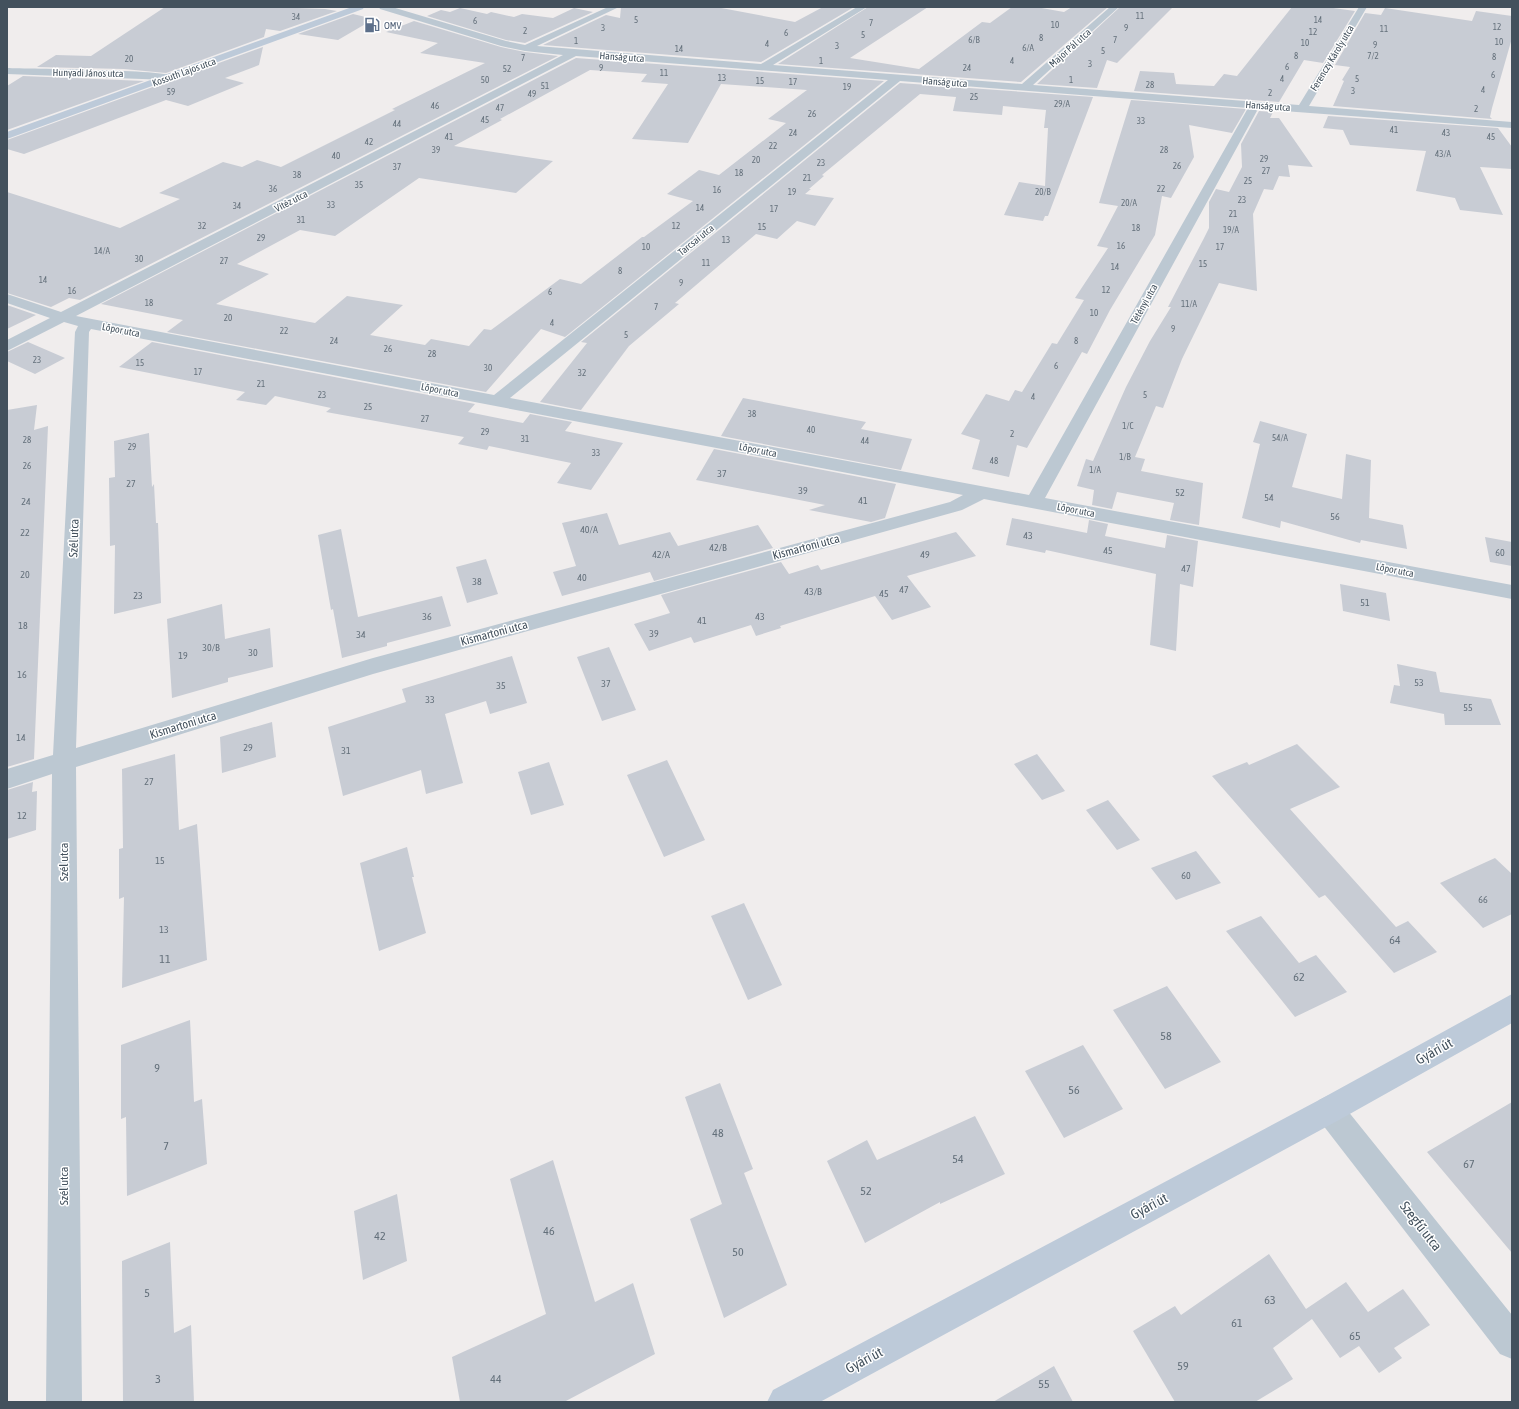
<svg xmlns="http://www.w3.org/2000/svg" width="1519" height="1409" viewBox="0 0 1519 1409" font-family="'Asap Condensed',sans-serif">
  <rect width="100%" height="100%" fill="#f0eded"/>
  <!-- building -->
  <path fill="#c8ccd4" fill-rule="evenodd" d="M165 7H270L325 9 337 11 280 31 266 29 264 37 166 73 124 69 37 67 56 55 91 56Z
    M621 7H716L795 22 823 7H854L761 62 543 45 606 15 620 18Z
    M868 7H928L850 58 919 69 982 22 990 23 1012 7H1036L1064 12 1072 7H1108L1021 82 778 64Z
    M1120 7H1173L1117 63 1107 60 1097 88 1037 84Z
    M1292 7H1326L1355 11 1323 63 1304 60 1279 102 1134 91 1140 71 1174 73 1176 84 1214 86 1224 74 1237 76Z
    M460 8 487 14 491 12 514 17 522 14 553 18 574 8 593 12 525 43 506 40 427 16 441 10 450 12Z
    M1385 8 1472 21 1476 11 1512 16V38L1492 108 1490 117 1492 119 1333 106 1344 81 1342 80 1350 67 1335 65 1365 13 1381 15Z
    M353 14 374 19 338 40 298 34Z
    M414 21 501 47 525 52 558 56 80 300 69 298 51 307 7 293V192L120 228 180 199 159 193 223 162 242 167 257 160 281 167 395 110 392 109 485 63 420 53 438 43 386 32Z
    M263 47 259 65 225 78 244 83 188 106 166 100 24 154 7 149V140Z
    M576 58 884 81 565 337 541 329 486 392 167 332 183 320 101 304ZM590 70 647 74 641 82 668 84 632 139 688 143 721 84 807 90 768 119 786 123 719 175 699 170 667 194 693 201 644 237H642L581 284 560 279 491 330 484 329 469 346 431 339 425 345 370 335 403 305 347 296 315 323 216 304 269 274 237 264 300 230 335 236 419 178 516 193 553 161 454 146 502 120 500 119Z
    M23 76 144 81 7 130V86Z
    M900 83 1093 97 1048 216H1045L1043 221 1004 215 1019 182 1045 186 1048 128H1044L1046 110 1003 106 1002 115 953 111 956 97 920 94 822 175 824 176 809 189H811L805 194 834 198 815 226 797 221 777 239 756 234 675 303 679 304 629 346 581 410 540 402 587 343 581 342Z
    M1131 100 1246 109 1232 133 1189 125 1194 157 1171 198 1162 196 1155 235 1110 310 1087 354 1082 352 1027 448 1017 445 1009 477 972 469 980 440 961 434 986 394 1009 401 1015 390 1022 392 1052 343 1057 344 1084 300 1075 298 1108 248 1097 246 1118 206 1099 203Z
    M1259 111 1273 112 1270 118H1279L1313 167 1288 165 1290 177 1279 176 1273 190 1264 189 1253 214 1257 291 1219 283 1182 359 1163 408 1156 406 1135 457 1145 459 1141 471 1203 483 1199 525 1170 520 1174 503 1117 492 1112 509 1092 505 1094 490 1077 486 1086 459 1093 461 1126 387 1150 341 1171 307H1168L1203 240 1209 228V202L1216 189 1229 192 1242 167 1241 144Z
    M1328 116 1498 128 1512 147V169L1480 167 1503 215 1460 210 1455 198 1416 191 1426 151 1350 145 1343 130 1323 128Z
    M7 305 36 315 7 329Z
    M28 342 65 358 35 374 7 361V352Z
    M152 342 475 404 468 412 523 423 530 414 572 422 565 431 623 443 591 490 557 483 571 463 489 446 487 450 458 444 464 437 326 412 331 408 275 396 266 405 236 400 245 392 119 367Z
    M743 398 866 422 861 429 912 439 901 470 721 436Z
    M37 405 34 430 48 426 34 759 7 767V410Z
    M1260 421 1307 434 1292 487 1342 499 1346 454 1371 460 1369 518 1403 525 1407 549 1361 540 1360 543 1281 521 1280 528 1242 518 1260 444 1253 442Z
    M149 433 152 487 154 484 156 523H158L161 603 114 614 115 545 110 546 109 478 115 477 114 441Z
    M714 449 896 484 885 518 871 522 809 510 825 505 696 480Z
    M607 513 619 545 670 532 678 546 758 525 773 548 654 581 650 572 562 596 553 572 576 566 562 523Z
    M1012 518 1087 533 1089 520 1108 524 1105 536 1165 548 1167 535 1198 541 1193 587 1180 584 1176 651 1150 645 1156 574 1046 550 1045 553 1006 545Z
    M341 529 358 617 442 596 451 626 387 643V646L342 658 333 609 331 610 318 535Z
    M956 532 976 556 907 576 931 607 892 620 875 596 780 626 781 628 756 636 751 625 694 643 691 637 649 651 634 624 670 613 661 595 781 562 789 574 818 565 821 570Z
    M1485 537 1512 542V566L1490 562Z
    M486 559 498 594 467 603 456 567Z
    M1340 584 1386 593 1390 621 1343 611Z
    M222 604 225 639 270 628 273 667 228 678V682L172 698 167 619Z
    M609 647 636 710 602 721 577 657Z
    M512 656 527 703 490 714 486 701 445 714 463 783 426 794 421 770 343 796 328 727 406 702 402 689Z
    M1397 664 1436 672 1440 692 1491 699 1501 725H1445L1444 714 1390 703 1394 685 1400 686Z
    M272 722 276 757 222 773 220 737Z
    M1297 744 1340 787 1290 809 1396 927 1408 921 1437 952 1394 973 1325 895 1319 898 1212 776 1247 762 1249 765Z
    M175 754 179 830 197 824 207 960 122 988 124 897 119 899V849L123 848 122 769Z
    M1037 754 1065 791 1042 800 1014 764Z
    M667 760 705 840 664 857 627 775Z
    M549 762 564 805 531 815 518 772Z
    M33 782 32 792 37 791 36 830 7 839V790Z
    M1108 800 1140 840 1117 850 1086 810Z
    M407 847 414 877H412L426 933 379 951 360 863Z
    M1196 851 1221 883 1176 900 1151 868Z
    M1495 858 1512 874V914L1483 928 1440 883Z
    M744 903 782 985 748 1000 711 916Z
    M1261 916 1299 963 1316 955 1347 992 1295 1017 1226 931Z
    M1167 986 1221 1062 1165 1089 1113 1010Z
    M190 1020 194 1102 202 1099 207 1164 127 1196 126 1117 121 1119V1045Z
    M1083 1045 1123 1109 1064 1138 1025 1071Z
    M720 1083 753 1169 744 1173 787 1285 724 1318 690 1219 722 1204 685 1097Z
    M1512 1102V1253L1427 1152Z
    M975 1116 1005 1174 940 1204V1202L865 1243 827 1161 867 1140 877 1160Z
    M553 1160 595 1302 633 1283 655 1354 564 1402H460L452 1357 546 1314 510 1179Z
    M397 1194 407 1261 363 1280 354 1211Z
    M170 1242 174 1333 191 1325 194 1402H123L122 1261Z
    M1269 1254 1306 1309 1346 1282 1368 1312 1403 1289 1430 1325 1394 1348 1402 1358 1379 1373 1359 1346 1340 1358 1312 1319 1273 1348 1293 1379 1255 1402H1175L1133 1331 1175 1306 1181 1315Z
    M1054 1366 1073 1402H993Z"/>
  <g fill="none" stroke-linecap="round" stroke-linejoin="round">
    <!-- street -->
    <path fill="#bcc8d2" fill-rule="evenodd" d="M379 7H392L506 41 525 45 608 7H619L537 46 761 64 857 7H867L773 65 1022 84 1110 7H1119L1033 85 1299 105 1359 7H1367L1309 106 1512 122V128L1258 109 1045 498 1512 585V599L984 499 962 510 373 674 76 767 82 1402H46L52 774 7 789V769L53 755 75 332 78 326 64 322 7 351V340L50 318 7 303V294L61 312 563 55 525 51 501 46 380 9ZM576 56 888 80 494 395 76 316ZM900 81 1248 108 1029 495 510 398ZM91 329 963 495 950 502 373 658 76 748 89 332Z
      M7 68C27 69 168 69 174 77L169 80 7 74Z
      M1329 1095 1339 1100 1512 1315V1359L1500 1354 1319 1120 1314 1110 1319 1100Z"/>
    <!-- secondary -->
    <path fill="#bdcad9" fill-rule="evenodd" d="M352 7H364L363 9 7 139V132Z
      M1512 994V1023L1339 1120 820 1402H767L773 1390 1319 1100Z"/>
  </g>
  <!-- icons -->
  <defs>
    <symbol id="fuel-bare" viewBox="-9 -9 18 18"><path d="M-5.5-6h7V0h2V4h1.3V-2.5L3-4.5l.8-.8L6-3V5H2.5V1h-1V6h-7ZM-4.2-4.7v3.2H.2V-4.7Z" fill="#5c6f8a" stroke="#fff" stroke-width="2.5" paint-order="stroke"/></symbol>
  </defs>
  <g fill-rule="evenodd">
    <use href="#fuel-bare" x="361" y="14" width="22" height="22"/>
  </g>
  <g text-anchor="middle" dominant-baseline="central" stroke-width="3" stroke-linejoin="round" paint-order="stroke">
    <!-- far-number labels -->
    <g font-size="9" fill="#64707b">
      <text x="1140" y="16">11</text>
      <text x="296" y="17">34</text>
      <text x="636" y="20">5</text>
      <text x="1318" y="20">14</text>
      <text x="475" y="21">6</text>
      <text x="871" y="23">7</text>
      <text x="1055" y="25">10</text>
      <text x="1497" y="27">12</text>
      <text x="603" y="28">3</text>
      <text x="1126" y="28">9</text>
      <text x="1384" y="29">11</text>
      <text x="525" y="31">2</text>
      <text x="1313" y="32">12</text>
      <text x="786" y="33">6</text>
      <text x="863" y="35">5</text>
      <text x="1041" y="38">8</text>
      <text x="974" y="40">6/B</text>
      <text x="1115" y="40">7</text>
      <text x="576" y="41">1</text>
      <text x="1499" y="42">10</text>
      <text x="1305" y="43">10</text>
      <text x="767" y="44">4</text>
      <text x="1375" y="45">9</text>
      <text x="837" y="46">3</text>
      <text x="1028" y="48">6/A</text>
      <text x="679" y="49">14</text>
      <text x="1103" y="51">5</text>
      <text x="1296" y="56">8</text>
      <text x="1373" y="56">7/2</text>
      <text x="1494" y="57">8</text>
      <text x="523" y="58">7</text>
      <text x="129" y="59">20</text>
      <text x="821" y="61">1</text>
      <text x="1012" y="61">4</text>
      <text x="1090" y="64">3</text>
      <text x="1287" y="67">6</text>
      <text x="601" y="68">9</text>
      <text x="967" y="68">24</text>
      <text x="507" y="69">52</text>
      <text x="664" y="73">11</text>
      <text x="1493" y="75">6</text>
      <text x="722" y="78">13</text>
      <text x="1282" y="79">4</text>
      <text x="1357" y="79">5</text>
      <text x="485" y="80">50</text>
      <text x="1071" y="80">1</text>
      <text x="760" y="81">15</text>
      <text x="793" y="82">17</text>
      <text x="1150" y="85">28</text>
      <text x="545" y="86">51</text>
      <text x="847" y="87">19</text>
      <text x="1483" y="90">4</text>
      <text x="1353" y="91">3</text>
      <text x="171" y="92">59</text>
      <text x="1270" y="93">2</text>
      <text x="532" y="94">49</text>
      <text x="974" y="97">25</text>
      <text x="1062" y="104">29/A</text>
      <text x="435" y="106">46</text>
      <text x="500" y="108">47</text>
      <text x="1476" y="109">2</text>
      <text x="812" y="114">26</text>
      <text x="485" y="120">45</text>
      <text x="1141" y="121">33</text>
      <text x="397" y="124">44</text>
      <text x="1394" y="130">41</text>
      <text x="793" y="133">24</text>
      <text x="1446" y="133">43</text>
      <text x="449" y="137">41</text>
      <text x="1491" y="137">45</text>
      <text x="369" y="142">42</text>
      <text x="773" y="146">22</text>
      <text x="436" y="150">39</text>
      <text x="1164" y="150">28</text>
      <text x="1443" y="154">43/A</text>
      <text x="336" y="156">40</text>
      <text x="1264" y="159">29</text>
      <text x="756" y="160">20</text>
      <text x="821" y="163">23</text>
      <text x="1177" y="166">26</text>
      <text x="397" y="167">37</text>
      <text x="1266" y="171">27</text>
      <text x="739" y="173">18</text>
      <text x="297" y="175">38</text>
      <text x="807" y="178">21</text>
      <text x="1248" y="181">25</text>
      <text x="359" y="185">35</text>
      <text x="273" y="189">36</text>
      <text x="1161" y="189">22</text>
      <text x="717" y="190">16</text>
      <text x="792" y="192">19</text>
      <text x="1043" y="192">20/B</text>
      <text x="1242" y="200">23</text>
      <text x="1129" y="203">20/A</text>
      <text x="331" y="205">33</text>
      <text x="237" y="206">34</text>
      <text x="700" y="208">14</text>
      <text x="774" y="209">17</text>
      <text x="1233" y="214">21</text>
      <text x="301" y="220">31</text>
      <text x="202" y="226">32</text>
      <text x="676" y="226">12</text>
      <text x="762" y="227">15</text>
      <text x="1136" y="228">18</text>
      <text x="1231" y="230">19/A</text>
      <text x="261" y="238">29</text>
      <text x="726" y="240">13</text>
      <text x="1121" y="246">16</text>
      <text x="646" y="247">10</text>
      <text x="1220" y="247">17</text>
      <text x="102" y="251">14/A</text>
      <text x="139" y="259">30</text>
      <text x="224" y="261">27</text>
      <text x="706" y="263">11</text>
      <text x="1203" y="264">15</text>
      <text x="1115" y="267">14</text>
      <text x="620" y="271">8</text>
      <text x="43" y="280">14</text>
      <text x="681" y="283">9</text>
      <text x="1106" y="290">12</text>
      <text x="72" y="291">16</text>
      <text x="550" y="292">6</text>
      <text x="149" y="303">18</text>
      <text x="1189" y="304">11/A</text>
      <text x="656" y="307">7</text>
      <text x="1094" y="313">10</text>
      <text x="228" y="318">20</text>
      <text x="552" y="323">4</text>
      <text x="1173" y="329">9</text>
      <text x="284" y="331">22</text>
      <text x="626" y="335">5</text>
      <text x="334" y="341">24</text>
      <text x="1076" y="341">8</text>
      <text x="388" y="349">26</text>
      <text x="432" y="354">28</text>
      <text x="37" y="360">23</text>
      <text x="140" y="363">15</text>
      <text x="1056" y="366">6</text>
      <text x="488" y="368">30</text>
      <text x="198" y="372">17</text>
      <text x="582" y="373">32</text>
      <text x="261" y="384">21</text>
      <text x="322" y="395">23</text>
      <text x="1145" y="395">5</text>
      <text x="1033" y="397">4</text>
      <text x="368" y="407">25</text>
      <text x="752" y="414">38</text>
      <text x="425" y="419">27</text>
      <text x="1128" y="426">1/C</text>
      <text x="811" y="430">40</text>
      <text x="485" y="432">29</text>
      <text x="1012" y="434">2</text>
      <text x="1280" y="438">54/A</text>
      <text x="525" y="439">31</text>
      <text x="27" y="440">28</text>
      <text x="865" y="441">44</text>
      <text x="132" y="447">29</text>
      <text x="596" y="453">33</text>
      <text x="1125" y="457">1/B</text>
      <text x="994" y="461">48</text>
      <text x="27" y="466">26</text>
      <text x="1095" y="470">1/A</text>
    </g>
    <!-- far-service labels -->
    <g font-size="10" fill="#4e5e75" stroke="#fff" text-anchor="start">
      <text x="384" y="25">OMV</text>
    </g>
    <!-- far-street labels -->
    <g font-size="10" fill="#43515d" stroke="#fff">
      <text transform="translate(1070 48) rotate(-42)">Major Pál utca</text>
      <text transform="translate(622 57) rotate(4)">Hanság utca</text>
      <text transform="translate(1332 58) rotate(-59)">Ferenczy Károly utca</text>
      <text transform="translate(184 72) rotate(-20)">Kossuth Lajos utca</text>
      <text transform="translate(88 73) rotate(1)">Hunyadi János utca</text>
      <text transform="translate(945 82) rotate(4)">Hanság utca</text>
      <text transform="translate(1268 106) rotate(4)">Hanság utca</text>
      <text transform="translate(291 201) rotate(-27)">Vitéz utca</text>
      <text transform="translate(696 240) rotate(-39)">Tarcsai utca</text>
      <text transform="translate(1144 304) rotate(-61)">Tétényi utca</text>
      <text transform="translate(121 330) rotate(11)">Lőpor utca</text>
      <text transform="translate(440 390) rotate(11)">Lőpor utca</text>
      <text transform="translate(758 450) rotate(11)">Lőpor utca</text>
      <text transform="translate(1076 510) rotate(11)">Lőpor utca</text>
      <text transform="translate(1395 570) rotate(11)">Lőpor utca</text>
    </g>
    <!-- number labels -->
    <g font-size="10" fill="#64707b">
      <text x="722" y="473">37</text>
      <text x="131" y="483">27</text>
      <text x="803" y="490">39</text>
      <text x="1180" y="492">52</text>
      <text x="1269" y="497">54</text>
      <text x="863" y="500">41</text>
      <text x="26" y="501">24</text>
      <text x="1335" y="516">56</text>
      <text x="589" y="529">40/A</text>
      <text x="25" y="532">22</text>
      <text x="1028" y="535">43</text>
      <text x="718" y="547">42/B</text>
      <text x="1108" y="550">45</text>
      <text x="1500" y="552">60</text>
      <text x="661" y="554">42/A</text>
      <text x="925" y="554">49</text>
      <text x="1186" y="568">47</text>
      <text x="25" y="574">20</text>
      <text x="582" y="577">40</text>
      <text x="477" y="581">38</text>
      <text x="904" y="589">47</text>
      <text x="813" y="591">43/B</text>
      <text x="884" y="593">45</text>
      <text x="138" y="595">23</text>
      <text x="1365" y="602">51</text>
      <text x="427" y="616">36</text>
      <text x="760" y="616">43</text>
      <text x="702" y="620">41</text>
      <text x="23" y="625">18</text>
      <text x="654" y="633">39</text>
      <text x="361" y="634">34</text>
      <text x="211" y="647">30/B</text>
      <text x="253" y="652">30</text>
      <text x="183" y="655">19</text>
      <text x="22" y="674">16</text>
      <text x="1419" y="682">53</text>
      <text x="606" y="683">37</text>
      <text x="501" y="685">35</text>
      <text x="430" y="699">33</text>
      <text x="1468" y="707">55</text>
      <text x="21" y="737">14</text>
      <text x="248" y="747">29</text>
      <text x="346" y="750">31</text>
      <text x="149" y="781">27</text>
      <text x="22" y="815">12</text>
      <text x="160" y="860">15</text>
      <text x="1186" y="875">60</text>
      <text x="1483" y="899">66</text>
      <text x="164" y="929">13</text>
    </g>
    <!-- street labels -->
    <g font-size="12" fill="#43515d" stroke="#fff">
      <text transform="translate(74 538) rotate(-88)">Szél utca</text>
      <text transform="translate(806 547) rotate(-15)">Kismartoni utca</text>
      <text transform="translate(494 633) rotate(-15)">Kismartoni utca</text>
      <text transform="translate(183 725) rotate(-17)">Kismartoni utca</text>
      <text transform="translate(64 862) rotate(-90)">Szél utca</text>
      <text transform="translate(64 1186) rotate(-90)">Szél utca</text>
    </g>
    <!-- near-number labels -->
    <g font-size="12" fill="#64707b">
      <text x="1395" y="940">64</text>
      <text x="165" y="959">11</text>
      <text x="1299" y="977">62</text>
      <text x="1166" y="1036">58</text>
      <text x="157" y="1068">9</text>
      <text x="1074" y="1090">56</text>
      <text x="718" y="1133">48</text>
      <text x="166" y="1146">7</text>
      <text x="958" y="1159">54</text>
      <text x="1469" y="1164">67</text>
      <text x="866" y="1191">52</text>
      <text x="549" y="1231">46</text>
      <text x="380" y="1236">42</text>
      <text x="738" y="1252">50</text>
      <text x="147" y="1293">5</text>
      <text x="1270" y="1300">63</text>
      <text x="1237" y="1323">61</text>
      <text x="1355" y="1336">65</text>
      <text x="1183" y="1366">59</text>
      <text x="158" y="1379">3</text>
      <text x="496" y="1379">44</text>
      <text x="1044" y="1384">55</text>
    </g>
    <!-- near-street labels -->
    <g font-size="14" fill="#43515d" stroke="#fff">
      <text transform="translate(1434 1051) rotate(-29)">Gyári út</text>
      <text transform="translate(1149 1206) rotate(-28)">Gyári út</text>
      <text transform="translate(1421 1226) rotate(52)">Szegfű utca</text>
      <text transform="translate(864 1360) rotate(-28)">Gyári út</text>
    </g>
  </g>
  <!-- border -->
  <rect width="1519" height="1409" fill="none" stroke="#43515d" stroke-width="16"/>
</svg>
